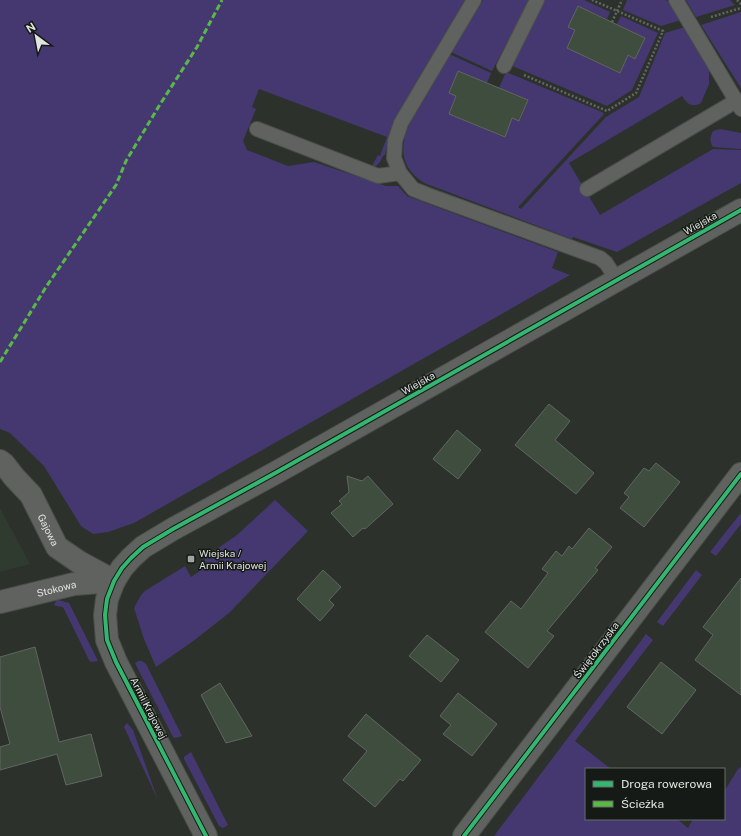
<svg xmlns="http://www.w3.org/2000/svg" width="741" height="836" viewBox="0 0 741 836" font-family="'Public Sans',sans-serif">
  <rect width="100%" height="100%" fill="#2c312c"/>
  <!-- built -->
  <path fill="#2f3b2e" d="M0 508 30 564 0 572Z"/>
  <!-- green -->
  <path fill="#453870" d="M0 0H465L404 106 388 142 385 155 383 156 380 162 373 169 371 168 378 155 380 156 387 137 259 89 252 107 256 109 243 141 247 150 288 166 314 162 386 186H398L407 196 558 252 552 268 570 275 134 523 108 532 93 534 81 526 44 466 10 433 0 429Z
    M483 0H529L492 71 451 52Z
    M544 0H584L610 12 607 19 578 6 569 27 575 30 567 48 619 73 628 55 635 59 645 38 617 24 621 16 658 33 632 90 607 106 510 65Z
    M627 0H666L669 2 681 20 661 26 623 10Z
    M686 0H730L735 5 696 17Z
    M741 12V88L701 25Z
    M685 27 709 68V84L701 103C692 108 687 104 682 96L569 163 600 215 713 149 741 150V183L617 252 573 237 572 239 424 183C400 167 399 147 410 122L449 54 491 73 487 83 458 71 449 92 456 96 449 114 504 137 512 118 520 121 528 100 499 88 506 72 602 112 604 114 518 207 521 209 606 117 639 97 665 33Z
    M720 129 741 133V149L713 147C709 141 710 137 713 131Z
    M275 500 308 531 229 613 196 639 156 667 144 639 134 608 141 595 145 591 185 566 191 577 207 566 204 558 237 535Z
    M740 514 741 515V524L716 556 710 552Z
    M696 570 702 575 663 626 657 622Z
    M58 600 69 603 98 661 91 662 89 660 63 607 56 606 54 605 56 601Z
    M646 634 653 640 575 741 611 769H586V819H677L688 828 693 819H724V789L727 787 738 769 741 767V836H494Z
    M138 661H142L146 664 182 736 175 738 173 737 138 669 135 663Z
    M127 723 133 730 158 800 124 727Z
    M191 752 228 825 223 828 219 826 184 759V757Z"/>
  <!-- building -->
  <path fill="#3e4d3e" stroke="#626661" d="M578 6 645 38 635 59 628 55 620 73 567 48 575 30 568 27Z
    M458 71 528 100 519 121 512 118 505 137 449 114 456 96 449 93Z
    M549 404 570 421 555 440 594 473 576 494 515 445Z
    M457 430 481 450 458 479 433 459Z
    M656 463 680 482 644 527 620 508 629 497 624 493 644 468 649 471Z
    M347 476 362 481 368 476 393 504 365 529 363 528 353 537 331 513 342 504 339 501 349 492Z
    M589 528 612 547 595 568 598 570 547 631 554 636 528 668 485 632 511 601 521 609 548 573 542 569 556 551 562 556 569 546 572 549Z
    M323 570 341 587 329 600 334 605 320 621 297 599Z
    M741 578V695L695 660 713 635 703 627Z
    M427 635 459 660 441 682 409 656Z
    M35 647 59 742 91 734 102 776 66 785 57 754 0 770V747L10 744 0 707V657Z
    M661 662 696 690 662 734 627 707Z
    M220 683 252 736 226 743 201 695Z
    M458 693 497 724 472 756 443 734 451 725 440 716Z
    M366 714 421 760 403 781 400 779 375 807 343 780 367 751 348 736Z"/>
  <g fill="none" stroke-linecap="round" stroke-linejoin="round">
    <defs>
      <path id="service" d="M474 0 401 123 395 141 394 158 400 173 413 189 428 195 600 258 606 263 617 280
        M676 0 741 109
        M504 66 537 0
        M257 129 378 176 400 173
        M587 189 736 101"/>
      <g id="minor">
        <path id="s1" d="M0 461 4 464 14 477 31 495 57 547 79 562 114 581"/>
        <path id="s2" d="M0 602 74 584 114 581"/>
        <path d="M464 836 741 474"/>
      </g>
      <path id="tertiary" d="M206 836 116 662 107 640 105 615 107 599 114 581 122 568 131 558 143 547 173 529 277 472 741 210"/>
    </defs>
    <!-- service casing -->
    <use href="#service" stroke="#4a4f49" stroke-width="16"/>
    <!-- minor casing -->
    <use href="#minor" stroke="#4a4f49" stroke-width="24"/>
    <!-- tertiary casing -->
    <use href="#tertiary" stroke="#4a4f49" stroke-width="24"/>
    <!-- path -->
    <path stroke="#636763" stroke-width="2.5" stroke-dasharray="2 2" stroke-linecap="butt" d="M737 0 741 4
      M711 17 741 8
      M612 22 622 0
      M524 75 607 111 636 93 663 31 592 0"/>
    <!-- service -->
    <use href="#service" stroke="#5f625e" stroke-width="14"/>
    <!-- minor -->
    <use href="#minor" stroke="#5f625e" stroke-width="22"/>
    <!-- tertiary -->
    <use href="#tertiary" stroke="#5f625e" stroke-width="22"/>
    <!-- quiet -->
    <path stroke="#58b947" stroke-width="3" stroke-dasharray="6 3" stroke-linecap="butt" d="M0 362 46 287 116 185 126 161 159 106 197 47 222 0"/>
    <defs>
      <path id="cycleway" d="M206 836 116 662 107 640 105 615 107 599 114 581 122 568 131 558 143 547 173 529 277 472 741 210
        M464 836 741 474"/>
    </defs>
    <!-- cycleway casing -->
    <use href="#cycleway" stroke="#161a16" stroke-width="6"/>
    <!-- cycleway -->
    <use href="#cycleway" stroke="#33b770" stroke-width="4"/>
  </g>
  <!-- markers -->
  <rect fill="#a1a7a0" stroke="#161a16" stroke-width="1.5" x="187" y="555" width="8" height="8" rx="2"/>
  <g text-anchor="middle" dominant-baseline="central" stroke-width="3" stroke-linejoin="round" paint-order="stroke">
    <!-- street labels -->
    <g font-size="10" fill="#e0e6df" stroke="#161a16">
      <text transform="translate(700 223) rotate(-29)">Wiejska</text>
      <text transform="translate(418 383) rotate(-29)">Wiejska</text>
      <text stroke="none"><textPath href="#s1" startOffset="85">Gajowa</textPath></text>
      <text stroke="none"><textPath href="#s2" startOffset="58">Stokowa</textPath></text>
      <text transform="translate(596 650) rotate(-53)">Świętokrzyska</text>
      <text transform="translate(149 708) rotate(63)">Armii Krajowej</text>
    </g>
    <!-- poi labels -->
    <g font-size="10" fill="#e0e6df" stroke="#161a16" text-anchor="start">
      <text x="199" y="553">Wiejska /<tspan x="199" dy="12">Armii Krajowej</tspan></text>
    </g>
  </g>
  <!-- legend -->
  <rect x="585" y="768" width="140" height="52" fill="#161a16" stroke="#676c66"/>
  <rect x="593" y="781" width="20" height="6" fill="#33b770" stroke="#676c66"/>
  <text x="621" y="788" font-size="12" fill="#e0e6df">Droga rowerowa</text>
  <rect x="593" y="801" width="20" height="6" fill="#58b947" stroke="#676c66"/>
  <text x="621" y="808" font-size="12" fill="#e0e6df">Ścieżka</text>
  <!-- north arrow -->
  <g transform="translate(36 36) rotate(328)" stroke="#161a16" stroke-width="3" paint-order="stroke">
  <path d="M0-3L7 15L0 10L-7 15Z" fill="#e0e6df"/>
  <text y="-6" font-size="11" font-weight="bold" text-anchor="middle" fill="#e0e6df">N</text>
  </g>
</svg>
